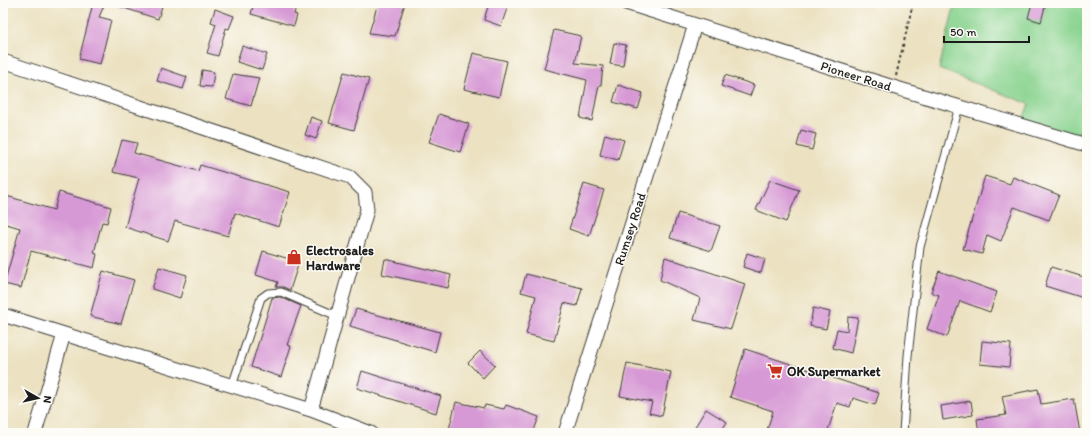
<svg xmlns="http://www.w3.org/2000/svg" width="1090" height="436" viewBox="0 0 1090 436" font-family="Itim,sans-serif">
  <rect width="100%" height="100%" fill="#fdfcf7"/>
  <filter id="ink" filterUnits="userSpaceOnUse"><feTurbulence type="fractalNoise" baseFrequency=".025" numOctaves="2"/><feDisplacementMap in="SourceGraphic" scale="8" xChannelSelector="R" yChannelSelector="G"/><feConvolveMatrix kernelMatrix="1 2 1 2 8 2 1 2 1" color-interpolation-filters="sRGB"/></filter>
  <filter id="wash" filterUnits="userSpaceOnUse"><feTurbulence type="fractalNoise" baseFrequency=".012" numOctaves="4" result="noise"/><feDisplacementMap in="SourceGraphic" scale="16" xChannelSelector="R" yChannelSelector="G"/><feGaussianBlur stdDeviation="0.9" result="paint"/><feColorMatrix in="noise" values="0 0 0 0 0 0 0 0 0 0 0 0 0 0 0 0 0 1.4 0 .05"/><feComposite in="paint" operator="in"/></filter>
  <g filter="url(#wash)">
    <rect width="100%" height="100%" fill="#ece2c2"/>
    <!-- green -->
    <path fill="#89d38f" stroke="#527856" d="M955 3H1076L1087 5V145L1021 125 1029 104 939 69Z"/>
    <g id="blocks">
      <!-- building -->
      <path fill="#d799d5" d="M93 3H105L99 17 111 20 100 64 79 59Z
        M116 3H163L158 19 115 5Z
        M254 3H297L294 14 297 15 294 26 251 14Z
        M378 3H405L395 36 369 33Z
        M489 3H509L501 26 484 20Z
        M1032 3H1046L1041 22 1028 18Z
        M215 9 234 16 229 29 226 28 218 56 207 53 216 24 211 22Z
        M554 30 581 36 575 63 603 66 601 85H599L592 121 580 118 587 80 544 69Z
        M614 43 626 45 623 66 610 64Z
        M242 46 267 54 262 70 237 62Z
        M473 53 507 61 499 97 464 89Z
        M161 68 187 77 183 89 157 81Z
        M202 70 214 72 212 87 200 86Z
        M344 72 369 79 354 130 329 123Z
        M233 74 259 78 251 106 226 99Z
        M725 75 754 85 750 96 721 86Z
        M618 85 643 93 638 109 613 102Z
        M439 114 469 124 460 152 429 142Z
        M311 117 322 121 316 139 305 135Z
        M801 130 816 134 812 150 797 146Z
        M605 134 624 140 618 160 600 155Z
        M122 140 137 143 134 153 198 171 200 165 290 192 279 227 235 213 228 236 175 221 168 241 125 227 139 178 113 172Z
        M985 176 1010 184 1013 177 1059 195 1049 220 1014 207 1001 241 987 235 982 254 963 249Z
        M770 180 799 190 786 222 756 210Z
        M584 184 604 190 589 236 569 229Z
        M59 192 111 207 107 223 102 222 94 253 97 254 94 268 31 251 21 288 4 284 20 228 3 223V195L54 210Z
        M678 213 720 226 711 251 670 238Z
        M263 251 299 262 290 290 283 287H276L278 282 256 275Z
        M747 253 765 259 761 273 743 267Z
        M665 257 745 284 731 329 694 320 700 298 660 280Z
        M385 259 451 275 448 288 382 274Z
        M159 267 187 275 180 298 152 289Z
        M1051 267 1087 278V299L1045 286Z
        M103 271 134 280 121 324 90 316Z
        M939 271 997 292 990 312 960 301 947 337 927 329 939 295 931 292Z
        M526 274 582 288 577 306 564 303 554 341 526 334 536 296 521 292Z
        M280 297 301 306 287 345 291 346 281 377 251 367 272 298Z
        M813 308 830 312 826 329 810 326Z
        M356 309 440 332 435 352 350 326Z
        M848 317 858 318 851 353 833 348 837 329 847 331Z
        M982 341 1011 344 1009 367 980 364Z
        M745 349 879 393 875 405 853 398 850 407 837 403 827 433H766L773 411 730 397Z
        M480 351 495 365 483 378 468 363Z
        M627 363 671 372 662 416 649 413 652 402 620 396Z
        M362 371 441 396 436 413 357 388Z
        M1038 389 1041 404 1074 399 1080 433H979L977 419 1006 415 1002 396Z
        M971 401 973 415 943 420 941 406Z
        M456 402 484 408 485 405 504 409 506 405 539 417 533 433H448Z
        M706 409 727 422 720 433H691Z"/>
    </g>
  </g>
  <g filter="url(#ink)">
    <use href="#blocks" fill-opacity="0" stroke="#3b3a35" stroke-width="1"/>
    <g fill="none" stroke-linecap="round" stroke-linejoin="round">
      <defs>
        <path id="lane" d="M232 386 261 298 268 293 281 292 337 316
          M903 433 908 356 920 247 959 107"/>
        <path id="street" d="M626 3 893 87 1087 145
          M3 61 350 177 365 192 367 210 311 410
          M3 315 64 334 35 433
          M64 334 311 410 371 433
          M565 433 695 25"/>
      </defs>
      <!-- lane casing -->
      <use href="#lane" stroke="#3b3a35" stroke-width="9"/>
      <!-- street casing -->
      <use href="#street" stroke="#3b3a35" stroke-width="15"/>
      <!-- path -->
      <path stroke="#3b3a35" stroke-width="2" stroke-dasharray="3 3" stroke-linecap="butt" d="M896 76 913 3"/>
      <!-- lane -->
      <use href="#lane" stroke="#fff" stroke-width="7"/>
      <!-- street -->
      <use href="#street" stroke="#fff" stroke-width="13"/>
    </g>
  </g>
  <!-- icons -->
  <defs>
    <symbol id="shop-bare" viewBox="-9 -9 18 18"><path d="M-5-2.5h2.3a2.7 3.5 0 0 1 5.4 0H5L5.5 6h-11ZM-1.5-2.5h3a1.5 2.3 0 0 0-3 0Z" fill="#c8321e" stroke="#fdfcf7" stroke-width="2.5" paint-order="stroke"/></symbol>
    <symbol id="supermarket-bare" viewBox="-9 -9 18 18"><path d="M-6-5.5h2.5l.6 2H6L4.5 2H-2.5L-4.4-4H-6ZM-1.5 3.2a1.3 1.3 0 1 0 .1 0ZM3 3.2a1.3 1.3 0 1 0 .1 0Z" fill="#c8321e" stroke="#fdfcf7" stroke-width="2.5" paint-order="stroke"/></symbol>
  </defs>
  <g fill-rule="evenodd">
    <use href="#shop-bare" x="283" y="246" width="22" height="22"/>
    <use href="#supermarket-bare" x="764" y="360" width="22" height="22"/>
  </g>
  <g text-anchor="middle" dominant-baseline="central" stroke-width="3" stroke-linejoin="round" paint-order="stroke">
    <!-- street labels -->
    <g font-size="13" fill="#1c1c1c" stroke="#fdfcf7">
      <text transform="translate(856 76) rotate(17)">Pioneer Road</text>
      <text transform="translate(630 229) rotate(-72)">Rumsey Road</text>
    </g>
    <!-- poi labels -->
    <g font-size="13" font-weight="bold" fill="#1c1c1c" stroke="#fdfcf7" text-anchor="start">
      <text x="306" y="250">Electrosales<tspan x="306" dy="15">Hardware</tspan></text>
      <text x="787" y="371">OK Supermarket</text>
    </g>
  </g>
  <!-- margin -->
  <rect width="1090" height="436" fill="none" stroke="#fdfcf7" stroke-width="16"/>
  <!-- north arrow -->
  <g transform="translate(38 398) rotate(98)" stroke="#fdfcf7" stroke-width="3" paint-order="stroke">
  <path d="M0-3L7 15L0 10L-7 15Z" fill="#1c1c1c"/>
  <text y="-6" font-size="11" font-weight="bold" text-anchor="middle" fill="#1c1c1c">N</text>
  </g>
  <!-- scale -->
  <path d="M944 36v6h85v-6" fill="none" stroke="#1c1c1c" stroke-width="2"/>
  <text x="950" y="36" font-size="12" fill="#1c1c1c" stroke="#fdfcf7" stroke-width="3" paint-order="stroke">50 m</text>
</svg>
